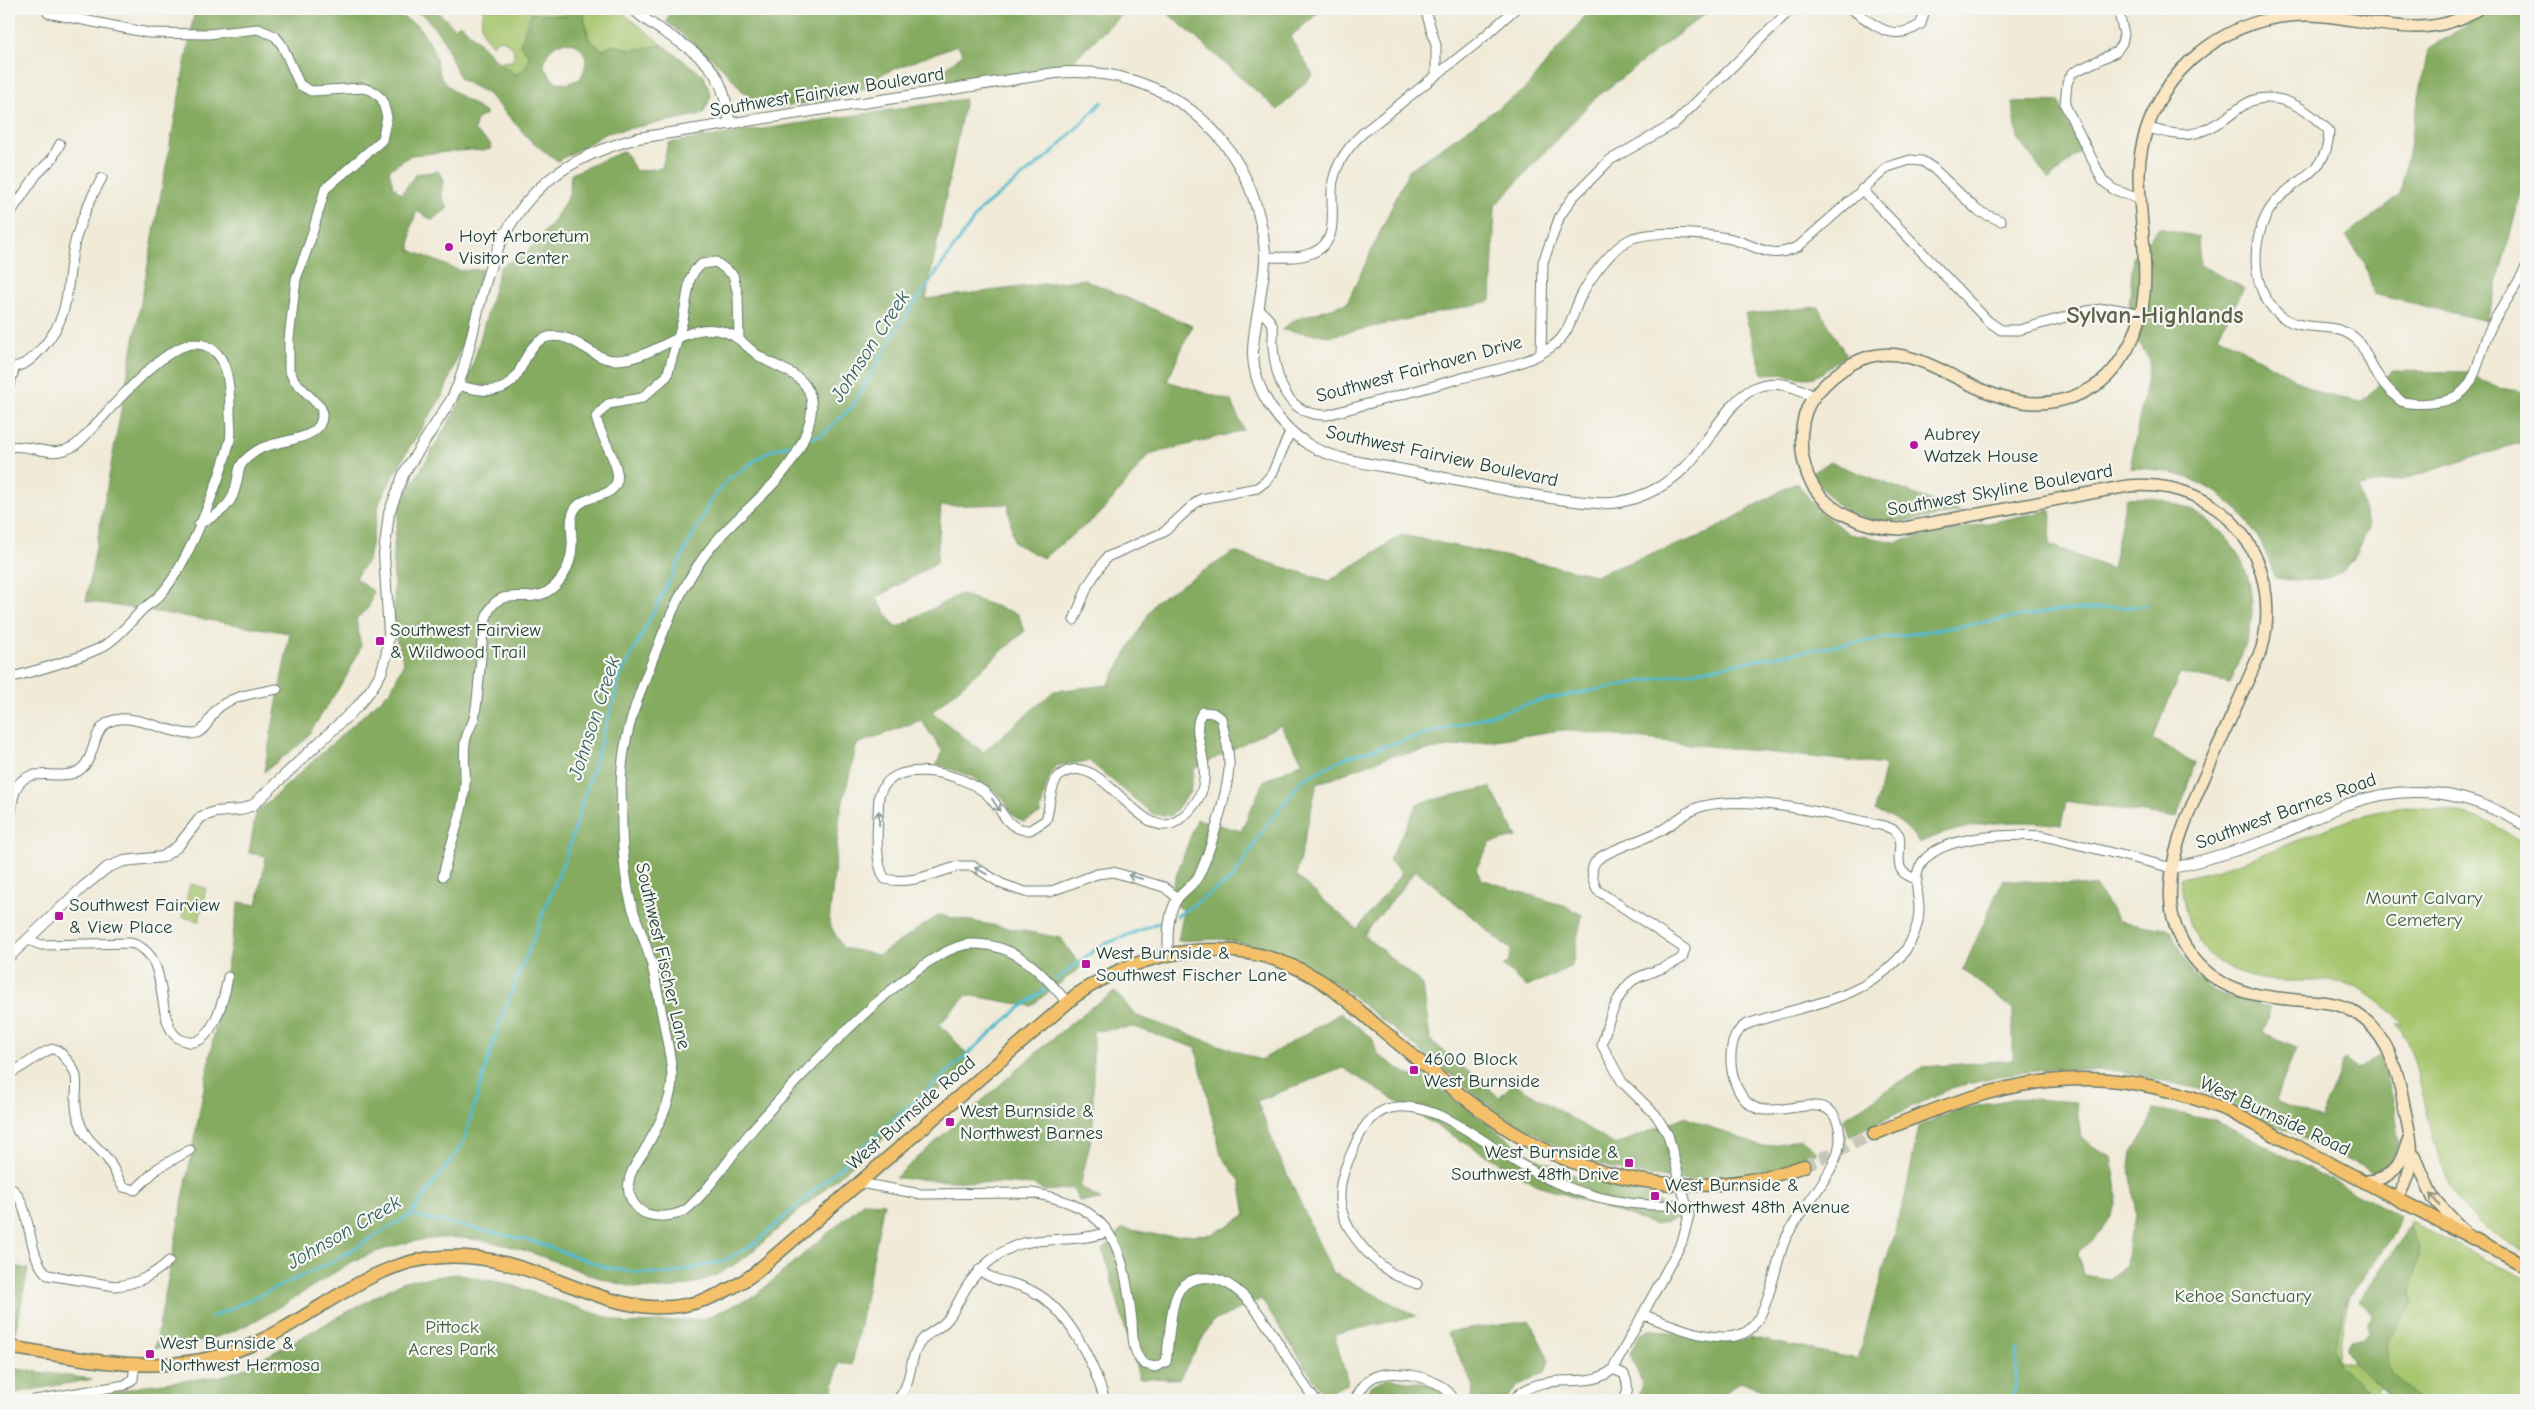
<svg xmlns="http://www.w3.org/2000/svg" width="2535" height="1409" viewBox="0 0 2535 1409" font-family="'Comic Neue',sans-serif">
  <rect width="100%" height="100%" fill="#f6f6f2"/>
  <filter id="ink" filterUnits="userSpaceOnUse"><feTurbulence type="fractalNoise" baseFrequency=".02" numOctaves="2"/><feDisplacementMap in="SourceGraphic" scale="10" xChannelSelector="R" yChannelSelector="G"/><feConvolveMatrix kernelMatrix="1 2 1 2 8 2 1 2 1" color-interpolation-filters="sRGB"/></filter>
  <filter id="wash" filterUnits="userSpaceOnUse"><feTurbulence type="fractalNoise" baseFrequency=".0096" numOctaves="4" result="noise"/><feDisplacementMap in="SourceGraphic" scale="20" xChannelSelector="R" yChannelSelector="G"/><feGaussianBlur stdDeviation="1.12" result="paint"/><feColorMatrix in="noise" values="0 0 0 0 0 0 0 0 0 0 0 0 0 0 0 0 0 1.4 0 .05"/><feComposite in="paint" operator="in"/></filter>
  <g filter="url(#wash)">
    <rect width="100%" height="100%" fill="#f0ead7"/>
    <!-- green -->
    <path fill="#a7c66e" stroke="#638251" d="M481 9H567V16L531 13C527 20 524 29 524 37 524 47 534 58 526 69 524 71 519 74 516 75L498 62 513 61 514 50 503 39 495 41 493 45C481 35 479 25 484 11Z
      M586 9H618L663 45 631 50 613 45 603 50 589 40 583 12Z
      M2397 807C2451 807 2481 814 2526 844V1252C2509 1243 2489 1234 2475 1220 2441 1186 2433 1136 2422 1091 2416 1067 2411 1044 2397 1024H2403C2388 1008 2372 992 2351 985 2329 978 2306 982 2283 981 2216 979 2184 943 2181 878 2245 866 2292 841 2352 819 2366 814 2382 811 2397 807Z
      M190 884 206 888 199 921 182 917Z
      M2411 1222 2526 1279V1400H2394L2382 1369 2376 1400H2092L2355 1269 2337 1359 2382 1368Z"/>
    <!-- forest -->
    <path fill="#85ab61" stroke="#52744a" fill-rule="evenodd" d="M195 9H396V13L418 26 432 47 441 78 452 90 487 114 477 119 474 131 490 143 491 149 482 151 472 150 411 155 389 170 393 186 401 194 416 174 438 171 444 181C439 192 442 198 448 208L432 220 417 211 411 227 410 250 460 271 482 269 460 351 443 395 409 448 380 500 368 560 355 578 373 591 369 607 356 619 361 647 346 677 305 740 264 772 290 633 86 601Z
      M409 9C435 9 437 9 454 28L461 24 498 62 516 75C527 69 528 65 529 52H526L520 45 532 13 567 16V9H586L583 12 589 40 603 50 613 45 631 50 663 45 704 76 711 96 703 114 607 133 558 161 533 143 489 95 460 79 443 39 425 16ZM563 42C586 42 591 61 580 79L567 84 554 81 544 67C545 54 550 46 563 42Z
      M671 9H1127L1073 61 1055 73 967 87 943 81 939 76C946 65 955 62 963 53L957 45 884 73 866 88 837 98 775 108 754 105 723 68 667 22Z
      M1163 9H1323L1290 37 1313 75 1278 110Z
      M1591 9H1711L1594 99 1495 206 1491 301 1331 336 1282 330 1294 320 1347 303 1409 170 1524 90Z
      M2490 9H2526V174L2487 321 2374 294 2365 264 2346 236 2400 195 2428 50Z
      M965 99 926 299 1084 279 1192 326 1167 381 1231 401 1244 430 1149 455 1100 514 1043 558 1014 543 1008 504 941 506 937 563 876 598 896 628 960 594 1018 614 1025 631 932 712 983 752 1054 691 1108 685 1156 601 1234 552 1329 581 1402 535 1596 575 1706 534 1796 482 1819 511 1849 534 1896 542 2051 510 2050 545 2112 569 2126 498C2193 492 2253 541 2252 610 2252 636 2240 659 2230 683L2180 673 2153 739 2195 763 2177 818 2066 801 2061 825C2011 818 1965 823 1919 843 1908 826 1894 816 1875 811L1885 765 1561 730 1390 756 1317 784 1296 876 1357 929 1402 873 1389 860 1418 803 1490 787 1517 837 1490 843 1476 869 1481 879 1570 908 1582 915 1572 966 1527 987 1503 966 1508 963 1511 950 1416 870 1364 935 1423 985 1430 1040 1499 1097 1514 1083 1615 1145 1684 1117 1763 1147 1801 1139 1818 1152 1768 1172 1688 1181 1628 1173 1576 1157 1492 1108 1336 983 1273 949 1220 939 1178 941 1184 910 1167 901 1197 819 1241 831 1264 781 1303 762 1280 725 1194 769 1190 792 1171 816 1153 814 1089 761 1055 766 1046 787 1040 814 1023 822C1005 812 1011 806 1000 796 980 777 961 773 936 764L943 752 921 720 857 744 840 814 829 923 843 948 879 955 939 915 1061 938 1081 967 1031 1006 967 995 940 1024 973 1061 747 1256C644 1332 582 1255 480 1240 436 1233 394 1243 354 1261 284 1301 241 1344 155 1348L239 902 257 905 266 856 249 853 256 813 391 690 404 663 395 636 393 552 400 505 460 403 476 354 500 267 527 252 555 219 569 195 571 174 624 151 636 171 662 168 668 143Z
      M2059 101 2064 116 2082 149 2049 180 2018 138 2012 102Z
      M2159 228 2198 237 2200 265 2244 288 2218 335 2321 394 2361 402 2392 371 2467 372 2498 388 2526 392V441L2401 480 2358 487 2369 528C2362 540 2356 559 2346 568 2328 584 2297 581 2275 578 2254 507 2204 469 2130 468L2150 361 2128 324 2133 257Z
      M1818 307 1846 355C1835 361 1825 374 1813 377 1802 381 1780 371 1763 374L1745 314Z
      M1830 462 1961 512C1917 519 1867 534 1830 498 1823 491 1818 481 1811 473Z
      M2003 879 2096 887 2119 921 2171 930C2195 990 2209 994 2271 1007L2263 1033 2296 1048 2275 1101 2320 1119 2345 1059 2357 1070 2380 1055 2392 1094 2400 1141 2392 1161 2373 1172 2203 1090 2120 1071 2057 1069 2015 1073 1951 1088 1850 1136 1843 1119 1923 1067 2013 1060V1009L1963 970Z
      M1115 992 1137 1016 1261 1060 1341 1013 1373 1039 1377 1054 1408 1075 1424 1077 1529 1154 1571 1174 1649 1195 1681 1217 1655 1225 1535 1184 1430 1122 1343 1068 1257 1101 1278 1154 1332 1272 1416 1316 1334 1334 1348 1383 1324 1395 1261 1299 1212 1322 1179 1379 1139 1378 1103 1250 1123 1228 1162 1236 1213 1234 1246 1215 1240 1181 1221 1155 1196 1048 1134 1027 1093 1031V1130L1080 1187 1101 1200 1079 1201 1073 1188 1045 1191 1033 1185 895 1178 1047 1043 1090 1008Z
      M2017 1098 2076 1102 2081 1138 2111 1157C2113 1169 2117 1183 2117 1196 2117 1218 2094 1239 2078 1252L2083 1275 2109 1279 2126 1265 2129 1240 2136 1216 2130 1166 2132 1152 2150 1122 2153 1109 2213 1119 2400 1216 2395 1233 2346 1302 2333 1349 2339 1364 2376 1400H1766L1768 1395 1754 1386 1739 1382 1717 1400H1637L1642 1383 1630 1354 1639 1336 1648 1330H1657L1725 1342 1740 1341 1749 1337 1857 1359 1905 1197 1919 1126 1957 1110Z
      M864 1202 884 1203 852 1365 839 1362 831 1400H79L148 1385 222 1376 245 1368 404 1281 456 1274 508 1284 627 1324 703 1319 755 1296Z
      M2410 1227 2420 1248 2410 1294 2413 1302 2393 1334 2388 1339 2386 1348C2391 1355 2387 1361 2389 1367 2394 1380 2409 1391 2419 1400H2393C2380 1385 2352 1366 2346 1349L2350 1341 2364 1338 2369 1331 2367 1325 2372 1315 2360 1300Z
      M9 1265 28 1269 16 1332 9 1331Z
      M1530 1321 1549 1360 1545 1373 1519 1385 1505 1400H1471L1474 1386 1447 1332Z
      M9 1368 92 1379 9 1394Z
      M1388 1378 1434 1385 1452 1398 1446 1400H1363L1371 1385Z"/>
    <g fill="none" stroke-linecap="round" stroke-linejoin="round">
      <!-- stream -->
      <path stroke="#51bbce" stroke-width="3" d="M805 440 822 435 852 407 899 326 980 210 1053 152 1102 102
        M1177 916 1233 878 1264 829 1302 780 1344 758 1542 700 1798 652 2054 611 2146 606
        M1057 979 1100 946 1163 921
        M410 1215 532 1241 608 1268 633 1272 667 1274 724 1261 754 1244 1016 1011 1049 986
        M212 1317 330 1263 410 1215 463 1144 497 1030 568 851 621 675 711 500 729 479 769 451 799 442
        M2013 1400 2018 1349"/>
    </g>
  </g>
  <g filter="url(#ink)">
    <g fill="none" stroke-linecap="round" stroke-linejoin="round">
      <!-- primary-tunnel -->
      <path stroke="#c6c7b6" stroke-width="12" stroke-dasharray="12 6" stroke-linecap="butt" d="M1804 1166 1874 1134"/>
      <defs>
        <path id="minor" d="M1425 9 1436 45V75
          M1851 9C1876 25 1891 44 1921 24L1925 9
          M2118 9 2124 34 2122 43 2116 52 2072 73 2067 83 2065 105 2103 181 2113 189 2141 200
          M48 13 149 33 208 34 258 29 275 36 282 45 300 85 311 91 363 88 373 91 382 99 387 117 382 140 325 189 310 241 296 279 289 339V370L294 380 321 408C330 443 277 438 258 450 231 467 243 471 233 495 227 510 213 517 199 524
          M2148 128C2161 131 2176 136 2190 134 2203 133 2214 125 2225 119 2233 113 2242 105 2251 101 2280 90 2309 111 2329 131 2328 170 2304 174 2280 197 2248 227 2246 297 2287 320 2308 332 2334 321 2355 338 2364 345 2368 360 2374 370 2381 381 2391 393 2401 401 2413 405 2426 404 2439 402 2482 395 2475 355 2493 323 2503 304 2517 287 2526 267
          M1862 189 1988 321 2001 330H2019L2087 311 2110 308 2142 314
          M9 215 37 174 52 159 60 144
          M1266 257C1280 257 1298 259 1312 253 1343 241 1328 206 1333 181 1337 162 1349 146 1363 133L1477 43 1515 9
          M1259 309C1264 315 1272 320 1273 328 1274 334 1272 341 1273 347 1276 381 1287 416 1327 415 1372 403 1417 390 1462 378 1492 370 1529 365 1554 345 1570 333 1572 314 1581 296 1590 278 1613 246 1633 238 1657 230 1703 234 1727 238 1758 244 1767 262 1799 246L1888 167 1910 160 1922 161 1933 168 1978 211 2001 221
          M1541 352 1543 262 1560 216 1573 197 1610 160 1674 124 1791 9
          M458 385C534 409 511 347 548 337 575 331 592 361 617 360 659 359 691 314 732 335 743 341 750 350 759 356 773 366 795 371 805 385 815 399 812 415 807 430 789 485 737 510 705 555 683 585 669 617 656 651 641 689 625 728 622 768 620 788 622 810 622 830 623 857 625 884 633 910 639 927 646 944 651 962 657 986 661 1010 666 1035 669 1052 674 1071 671 1089 667 1111 655 1132 644 1151 639 1160 630 1170 629 1181 626 1194 634 1209 647 1214 660 1218 674 1216 686 1210 712 1187 731 1155 754 1128 789 1087 919 946 971 944 1016 943 1040 971 1067 1002
          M9 386 15 367C28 364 34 357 43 347 75 310 64 281 76 238 82 217 91 197 102 178
          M9 447C34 443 49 460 74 446 82 441 89 431 96 424 116 403 167 342 196 344 230 345 230 389 230 414 230 422 232 432 230 440 219 482 189 563 161 594 156 600 149 604 143 609 130 622 118 638 102 647 79 659 35 671 9 678
          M1074 620 1088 585 1107 557 1164 532 1193 505 1201 499 1257 488 1265 482 1272 474 1290 432
          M9 826C11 815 11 803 15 792 25 760 62 785 81 769 99 754 89 722 120 719 140 716 183 739 197 733 207 729 210 716 216 710 231 695 257 693 277 689
          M443 876C449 845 463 817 465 784 466 771 463 757 465 743 466 734 472 726 474 718 478 702 478 685 480 669 482 651 481 629 488 613 499 586 525 603 545 593 562 584 571 565 572 546 573 534 568 520 575 509 585 493 612 500 617 481 621 465 599 435 596 417L608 404 642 398 667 376 683 320 690 279 695 270 702 264 716 262 733 275 738 295 739 339
          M29 940 41 945 131 943C170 954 155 1006 173 1033 177 1039 183 1041 189 1042 213 1045 225 995 228 977
          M1168 954C1168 937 1167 913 1178 898 1185 889 1195 885 1200 873 1210 852 1230 785 1229 763 1229 748 1224 733 1221 718L1213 713 1203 712C1182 735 1233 782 1177 821 1144 844 1108 763 1072 770 1065 771 1060 774 1056 780 1049 792 1050 808 1046 820L1030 830C1003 831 1002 804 983 791 957 772 891 756 879 796 878 819 873 861 885 879 910 885 935 873 959 866H973L1002 884 1025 892H1049L1097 874 1113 872 1164 887 1178 898
          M9 1073C21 1070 47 1047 55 1049 59 1051 62 1054 64 1057 87 1080 70 1092 78 1117 85 1140 92 1141 106 1157 113 1166 117 1177 123 1187L135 1190 158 1168 190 1150
          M860 1183 920 1194 1032 1193C1114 1207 1123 1246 1132 1321 1133 1337 1132 1353 1144 1364L1155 1367 1166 1362C1169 1345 1170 1300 1181 1288 1186 1282 1194 1279 1201 1278 1253 1271 1287 1370 1316 1400
          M9 1187C33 1200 25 1256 48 1275L115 1286C137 1284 152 1276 169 1261
          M979 1270C998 1284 1013 1281 1032 1291 1069 1309 1093 1363 1105 1400
          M1417 1284C1408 1280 1397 1277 1390 1272 1367 1256 1339 1225 1340 1195 1340 1177 1348 1161 1355 1145 1363 1125 1375 1109 1397 1107 1438 1103 1484 1143 1518 1163 1569 1194 1628 1210 1687 1204
          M1644 1315C1672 1325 1719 1347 1746 1332 1768 1320 1775 1263 1785 1240 1798 1210 1841 1170 1840 1137 1837 1080 1781 1121 1754 1107 1730 1096 1721 1040 1745 1025 1797 1005 1856 1004 1897 960 1910 948 1919 927 1919 909 1919 897 1915 887 1917 875 1924 833 2013 834 2044 836L2173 868
          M1613 1369 1624 1374C1628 1383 1630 1392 1623 1400
          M35 1400 125 1385 133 1379 135 1365
          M897 1400C914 1383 907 1355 924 1338 931 1331 941 1328 948 1319 954 1311 958 1302 963 1293 975 1271 999 1249 1024 1243 1052 1237 1080 1242 1107 1232
          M1355 1400C1359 1393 1364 1382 1372 1378 1393 1367 1444 1377 1454 1400
          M1513 1400C1545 1366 1587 1393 1613 1369L1682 1242 1689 1215 1668 1135 1656 1115 1622 1082 1602 1045C1606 1027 1618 987 1637 978 1652 971 1668 968 1682 958L1685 949 1597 890C1582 858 1604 855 1629 844 1639 840 1650 836 1660 831 1674 824 1688 809 1703 806 1752 794 1835 816 1885 826L1894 830 1899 835C1903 855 1889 872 1917 879"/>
        <path id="tertiary" d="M633 9C658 33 698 46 716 76 725 91 727 108 730 124
          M2173 868C2207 859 2239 851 2272 838 2296 828 2320 815 2345 805 2410 781 2467 791 2526 826
          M9 957 83 887 108 867 124 861 163 857 178 846 201 817 215 812 240 810 253 805 358 706 372 688 381 673 386 657 389 633 384 554 389 513 404 473 451 400 458 385C473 344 477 300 493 260 521 189 567 157 638 138L1055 73C1168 63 1256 140 1265 253 1266 265 1263 279 1261 291 1259 312 1252 335 1253 356 1255 392 1279 426 1309 445 1336 462 1383 465 1414 472 1475 483 1536 499 1597 503 1610 504 1623 502 1635 498 1654 492 1671 481 1685 467 1726 425 1742 354 1814 397"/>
        <path id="secondary" d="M2415 1156 2433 1198 2464 1231
          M2367 1181C2395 1179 2400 1163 2409 1139
          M2398 1197C2418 1161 2412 1145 2404 1106 2398 1070 2387 1030 2352 1011 2339 1003 2323 1002 2308 1001 2266 997 2225 996 2195 960 2183 945 2173 926 2171 906 2166 855 2191 808 2211 762 2228 724 2245 687 2262 648 2285 559 2223 477 2128 486L1899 529C1863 528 1823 511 1808 476 1798 450 1798 414 1817 393 1894 306 1945 391 2023 402 2050 406 2079 398 2101 382 2110 375 2117 366 2123 356 2160 301 2139 235 2139 174 2139 133 2161 87 2191 60 2229 26 2275 11 2325 16 2379 22 2429 41 2478 9"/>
        <path id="primary" d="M1874 1134C2005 1079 2092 1055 2229 1111L2526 1266
          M9 1347C90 1360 167 1379 246 1347 314 1320 366 1261 442 1257 561 1249 633 1362 755 1273L1075 996C1146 946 1239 932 1316 978 1338 991 1358 1010 1377 1026 1423 1063 1468 1105 1519 1136 1605 1187 1709 1200 1804 1166"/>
      </defs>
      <!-- minor casing -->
      <use href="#minor" stroke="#687a6d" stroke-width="11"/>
      <!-- tertiary casing -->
      <use href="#tertiary" stroke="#687a6d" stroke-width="12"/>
      <!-- secondary casing -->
      <use href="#secondary" stroke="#687a6d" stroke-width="14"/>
      <!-- primary casing -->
      <use href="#primary" stroke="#687a6d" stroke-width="15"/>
      <!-- minor -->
      <use href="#minor" stroke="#fff" stroke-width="9"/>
      <!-- tertiary -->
      <use href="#tertiary" stroke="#fff" stroke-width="10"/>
      <!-- secondary -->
      <use href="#secondary" stroke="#fbe6c3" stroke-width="11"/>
      <!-- primary -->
      <use href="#primary" stroke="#f4c16a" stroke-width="12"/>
    </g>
    <!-- one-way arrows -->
    <defs><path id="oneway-shaft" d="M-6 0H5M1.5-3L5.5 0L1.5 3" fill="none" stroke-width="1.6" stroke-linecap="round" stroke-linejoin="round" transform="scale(1.25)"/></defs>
    <g stroke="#8f9e9a">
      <use href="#oneway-shaft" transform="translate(996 805) rotate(57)"/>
      <use href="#oneway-shaft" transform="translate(879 818) rotate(-91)"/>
      <use href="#oneway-shaft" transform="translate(981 871) rotate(-151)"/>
      <use href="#oneway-shaft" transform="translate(1135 877) rotate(-164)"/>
    </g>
    <use stroke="#8d927c" href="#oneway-shaft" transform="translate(2435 1200) rotate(-125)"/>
  </g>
  <!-- markers -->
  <g fill="#b5179e" stroke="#f6f6f2" stroke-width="2">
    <circle cx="449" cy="247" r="5"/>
    <circle cx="1914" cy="445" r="5"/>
    <rect x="375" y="636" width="10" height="10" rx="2.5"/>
    <rect x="54" y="911" width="10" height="10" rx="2.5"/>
    <rect x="1081" y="959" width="10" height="10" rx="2.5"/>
    <rect x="1409" y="1065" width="10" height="10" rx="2.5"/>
    <rect x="945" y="1117" width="10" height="10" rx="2.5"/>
    <rect x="1624" y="1158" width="10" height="10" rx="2.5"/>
    <rect x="1650" y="1191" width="10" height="10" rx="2.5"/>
    <rect x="145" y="1349" width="10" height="10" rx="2.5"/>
  </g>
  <g text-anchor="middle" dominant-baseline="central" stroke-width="4.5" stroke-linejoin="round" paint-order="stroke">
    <!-- street labels -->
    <g font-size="19" fill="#1f3d34" stroke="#f6f6f2">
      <text transform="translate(827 92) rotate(-9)">Southwest Fairview Boulevard</text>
      <text transform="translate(1419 369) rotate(-15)">Southwest Fairhaven Drive</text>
      <text transform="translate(1442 456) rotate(12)">Southwest Fairview Boulevard</text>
      <text transform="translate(2000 490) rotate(-10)">Southwest Skyline Boulevard</text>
      <text transform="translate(2286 811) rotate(-20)">Southwest Barnes Road</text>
      <text transform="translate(663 956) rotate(77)">Southwest Fischer Lane</text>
      <text transform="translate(911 1113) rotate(-41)">West Burnside Road</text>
      <text transform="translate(2275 1116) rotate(25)">West Burnside Road</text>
    </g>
    <!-- poi labels -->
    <g font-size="19" fill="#1f3d34" stroke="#f6f6f2" text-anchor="start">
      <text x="459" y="236">Hoyt Arboretum<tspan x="459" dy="22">Visitor Center</tspan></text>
      <text x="1924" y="434">Aubrey<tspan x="1924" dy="22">Watzek House</tspan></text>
      <text x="390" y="630">Southwest Fairview<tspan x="390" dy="22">&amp; Wildwood Trail</tspan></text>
      <text x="69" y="905">Southwest Fairview<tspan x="69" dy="22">&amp; View Place</tspan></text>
      <text x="1096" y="953">West Burnside &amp;<tspan x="1096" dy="22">Southwest Fischer Lane</tspan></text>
      <text x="1424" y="1059">4600 Block<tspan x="1424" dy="22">West Burnside</tspan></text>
      <text x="960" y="1111">West Burnside &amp;<tspan x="960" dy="22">Northwest Barnes</tspan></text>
      <text x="1619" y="1152" text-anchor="end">West Burnside &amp;<tspan x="1619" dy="22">Southwest 48th Drive</tspan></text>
      <text x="1665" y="1185">West Burnside &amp;<tspan x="1665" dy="22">Northwest 48th Avenue</tspan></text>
      <text x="160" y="1343">West Burnside &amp;<tspan x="160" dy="22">Northwest Hermosa</tspan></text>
    </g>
    <!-- park labels -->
    <g font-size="19" fill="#415f42" stroke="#f6f6f2">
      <text x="2424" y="898">Mount Calvary<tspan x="2424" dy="22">Cemetery</tspan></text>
      <text x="2243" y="1296">Kehoe Sanctuary</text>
      <text x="452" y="1327">Pittock<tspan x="452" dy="22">Acres Park</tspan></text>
    </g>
    <!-- water labels -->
    <g font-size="20" font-style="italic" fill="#2c5c5a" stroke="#f6f6f2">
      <text transform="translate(870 346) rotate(-57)">Johnson Creek</text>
      <text transform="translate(594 718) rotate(-72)">Johnson Creek</text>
      <text transform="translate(344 1232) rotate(-30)">Johnson Creek</text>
    </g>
    <!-- district labels -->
    <g font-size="24" font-weight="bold" fill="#60604a" stroke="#f6f6f2">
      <text x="2155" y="315">Sylvan-Highlands</text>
    </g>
  </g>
  <!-- margin -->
  <rect width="2535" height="1409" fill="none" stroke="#f6f6f2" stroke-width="30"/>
</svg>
